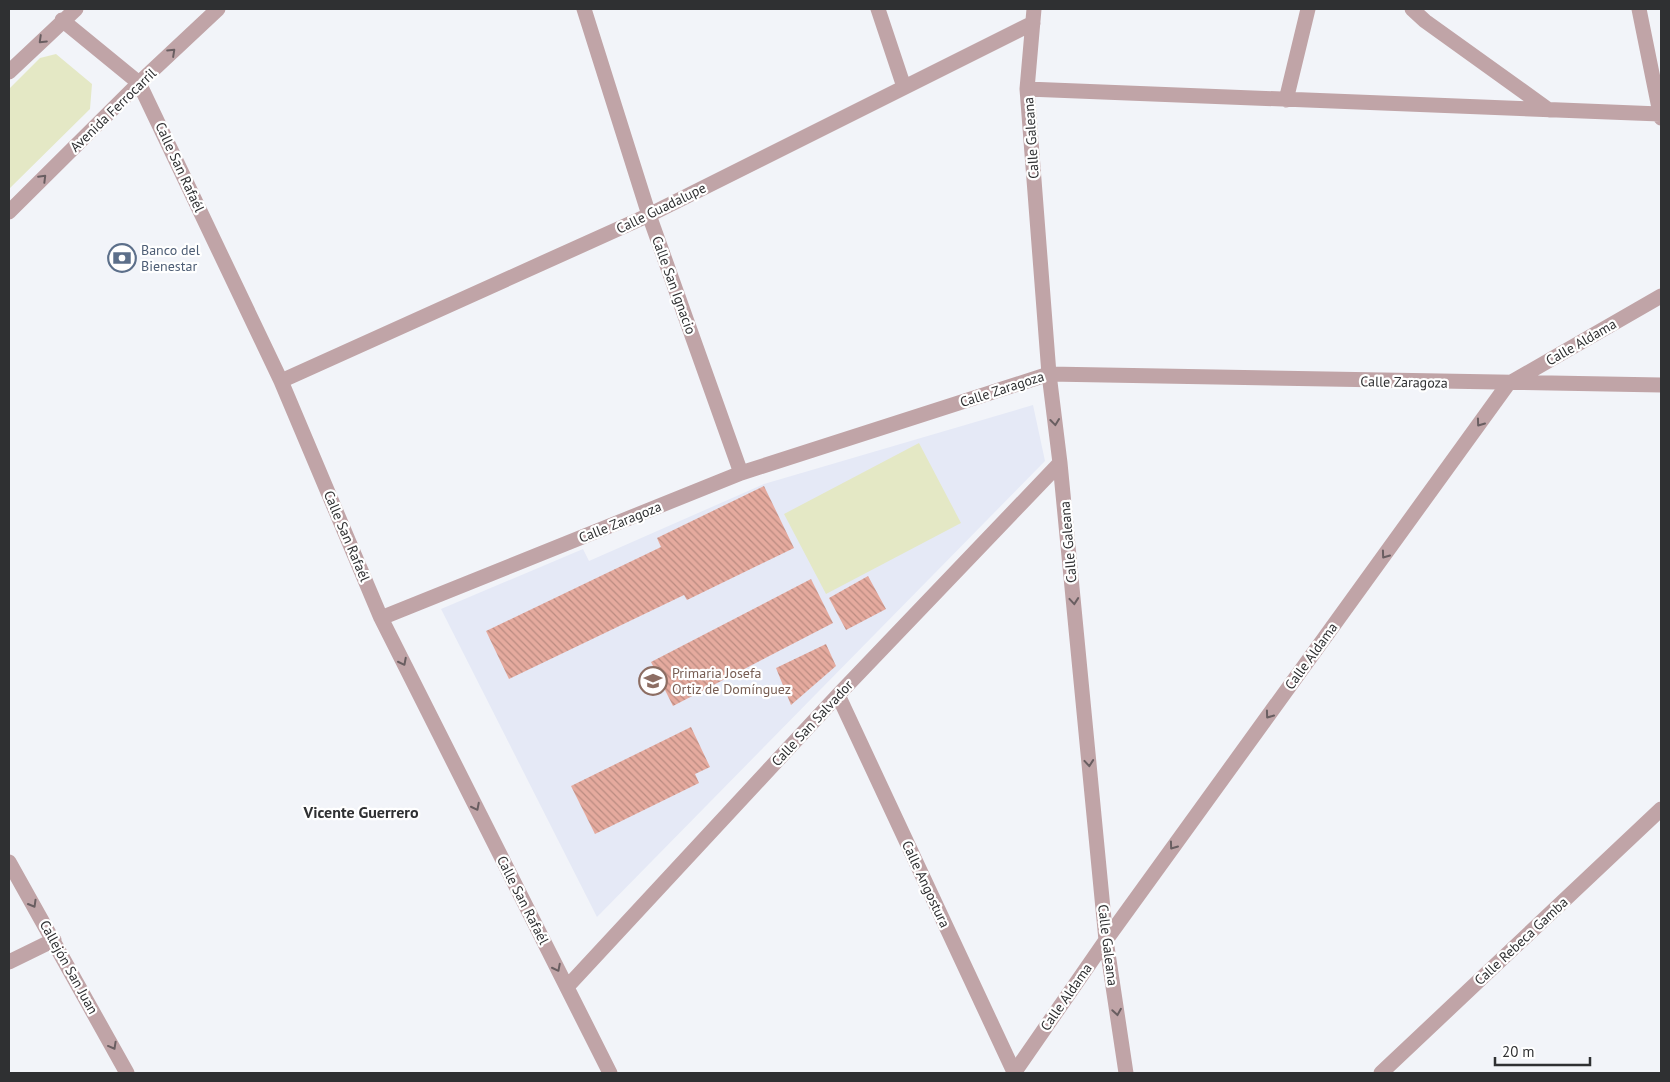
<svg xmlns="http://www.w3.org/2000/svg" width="1670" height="1082" viewBox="0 0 1670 1082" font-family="'PT Sans',sans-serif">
  <defs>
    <pattern id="building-back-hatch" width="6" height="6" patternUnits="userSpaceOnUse" patternTransform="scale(1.25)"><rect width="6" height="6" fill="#e5aa9e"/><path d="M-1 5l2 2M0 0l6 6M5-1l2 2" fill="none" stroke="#ba8b81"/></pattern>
  </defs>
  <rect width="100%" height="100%" fill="#f2f4f9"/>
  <!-- built -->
  <path fill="#e5e9f6" d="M1033 405 1045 461 597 917 441 609 583 549 589 561 764 484Z"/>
  <!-- park -->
  <path fill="#e4e8c5" d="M56 54 92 84 90 109 9 189V89L40 58Z
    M919 443 961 523 826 594 784 514Z"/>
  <!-- building -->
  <path fill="url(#building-back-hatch)" d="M764 486 794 548 687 600 684 595 509 679 486 631 661 547 657 538Z
    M868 576 886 609 846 630 829 598Z
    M811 579 833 623 673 706 651 662Z
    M826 644 836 666 791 705 776 668Z
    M691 727 710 767 695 774 699 783 595 834 571 786Z"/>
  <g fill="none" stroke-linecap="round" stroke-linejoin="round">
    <!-- minor -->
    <path stroke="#c0a4a7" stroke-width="15" d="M584 9 649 215 741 473
      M878 9 904 87
      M1034 9 1027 89 1049 374 1060 463 1106 940 1126 1073
      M1412 9 1425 21 1549 110
      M1639 9 1661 118
      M62 20 139 83 281 381 381 618 610 1073
      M9 72 76 9
      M1027 89 1660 114
      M1286 100 1308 9
      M9 212 139 83 218 9
      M281 381 649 215 1033 23
      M381 618 741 473 1049 374 1661 385
      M838 695 1014 1072
      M9 862 127 1073
      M9 962 54 940
      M567 987 838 695 1060 463
      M1014 1073 1106 940 1508 384 1661 296
      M1381 1073 1661 809"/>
  </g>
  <!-- one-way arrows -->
  <defs><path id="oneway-chevron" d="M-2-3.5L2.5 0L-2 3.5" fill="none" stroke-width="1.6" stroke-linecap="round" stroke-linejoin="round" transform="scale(1.25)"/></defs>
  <g stroke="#695e61">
    <use href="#oneway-chevron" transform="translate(42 40) rotate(136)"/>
    <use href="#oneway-chevron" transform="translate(172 52) rotate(-43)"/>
    <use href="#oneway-chevron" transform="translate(43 178) rotate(-45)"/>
    <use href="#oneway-chevron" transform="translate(1055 422) rotate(83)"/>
    <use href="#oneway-chevron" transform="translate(1480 423) rotate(126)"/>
    <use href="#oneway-chevron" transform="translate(1385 555) rotate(126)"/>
    <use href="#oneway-chevron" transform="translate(1074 601) rotate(85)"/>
    <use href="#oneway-chevron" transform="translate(403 662) rotate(63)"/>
    <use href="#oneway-chevron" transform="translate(1269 715) rotate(126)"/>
    <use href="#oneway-chevron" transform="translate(1089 763) rotate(85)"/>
    <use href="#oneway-chevron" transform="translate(476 807) rotate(63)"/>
    <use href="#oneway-chevron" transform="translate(1173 846) rotate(126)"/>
    <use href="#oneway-chevron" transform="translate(33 904) rotate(60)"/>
    <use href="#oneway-chevron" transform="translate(557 968) rotate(63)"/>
    <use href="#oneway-chevron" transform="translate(1117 1012) rotate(81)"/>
    <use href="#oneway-chevron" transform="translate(113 1046) rotate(61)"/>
  </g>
  <!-- icons -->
  <defs>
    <symbol id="bank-ring" viewBox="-11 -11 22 22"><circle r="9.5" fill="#fff" stroke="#5c6f8a" stroke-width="1.5"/><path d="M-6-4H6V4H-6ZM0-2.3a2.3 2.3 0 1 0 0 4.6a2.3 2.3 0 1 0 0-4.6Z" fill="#5c6f8a"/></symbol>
    <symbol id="school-ring" viewBox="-11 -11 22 22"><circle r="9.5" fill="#fff" stroke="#8d6e63" stroke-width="1.5"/><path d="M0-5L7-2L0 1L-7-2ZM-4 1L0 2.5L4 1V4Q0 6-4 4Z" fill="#8d6e63"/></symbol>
  </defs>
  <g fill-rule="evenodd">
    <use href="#bank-ring" x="106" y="242" width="32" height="32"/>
    <use href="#school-ring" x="637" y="665" width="32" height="32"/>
  </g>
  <g text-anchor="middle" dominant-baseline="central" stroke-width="4.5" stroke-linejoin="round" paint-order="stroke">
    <!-- street labels -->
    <g font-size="14" fill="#2f3032" stroke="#fff">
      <text transform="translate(113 110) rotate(-44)">Avenida Ferrocarril</text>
      <text transform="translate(1031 138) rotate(-94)">Calle Galeana</text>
      <text transform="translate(180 167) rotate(65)">Calle San Rafaél</text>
      <text transform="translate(661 208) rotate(-26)">Calle Guadalupe</text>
      <text transform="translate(674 285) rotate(70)">Calle San Ignacio</text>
      <text transform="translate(1581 342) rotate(-30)">Calle Aldama</text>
      <text transform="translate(1404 382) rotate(1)">Calle Zaragoza</text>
      <text transform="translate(1002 389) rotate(-18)">Calle Zaragoza</text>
      <text transform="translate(620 522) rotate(-22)">Calle Zaragoza</text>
      <text transform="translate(347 536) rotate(67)">Calle San Rafaél</text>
      <text transform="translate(1068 542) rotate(-95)">Calle Galeana</text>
      <text transform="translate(1311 656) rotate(-54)">Calle Aldama</text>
      <text transform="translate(812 723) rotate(-47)">Calle San Salvador</text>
      <text transform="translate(926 884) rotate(65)">Calle Angostura</text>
      <text transform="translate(523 900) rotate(63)">Calle San Rafaél</text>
      <text transform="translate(1521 941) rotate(-43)">Calle Rebeca Gamba</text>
      <text transform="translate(1108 945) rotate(83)">Calle Galeana</text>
      <text transform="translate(69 967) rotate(61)">Callejón San Juan</text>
      <text transform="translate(1066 997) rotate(-55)">Calle Aldama</text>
    </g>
    <!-- service labels -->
    <g font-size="14" fill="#4e5e75" stroke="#fff" text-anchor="start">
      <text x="141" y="250">Banco del<tspan x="141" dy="16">Bienestar</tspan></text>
    </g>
    <!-- education labels -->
    <g font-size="14" fill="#785e54" stroke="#fff" text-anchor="start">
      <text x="672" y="673">Primaria Josefa<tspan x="672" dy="16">Ortiz de Domínguez</tspan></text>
    </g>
    <!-- quarter labels -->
    <g font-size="16" font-weight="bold" fill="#2f3032" stroke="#fff">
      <text x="361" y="812">Vicente Guerrero</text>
    </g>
  </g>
  <!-- border -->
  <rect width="1670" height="1082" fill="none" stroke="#2f3032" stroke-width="20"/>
  <!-- scale -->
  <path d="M1495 1057v8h95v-8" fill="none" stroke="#2f3032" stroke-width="2.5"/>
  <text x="1502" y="1057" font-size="15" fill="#2f3032" stroke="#ffffff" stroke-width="4" paint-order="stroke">20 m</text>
</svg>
